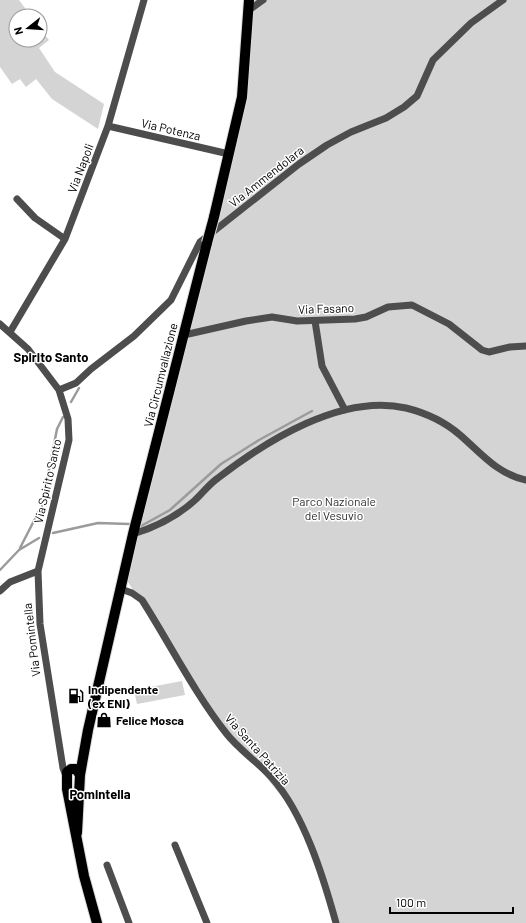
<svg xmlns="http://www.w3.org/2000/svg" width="526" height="923" viewBox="0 0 526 923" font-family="Barlow,sans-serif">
  <rect width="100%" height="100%" fill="#fff"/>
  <!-- green -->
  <path fill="#d4d4d4" d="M0 0H19L31 16H16V40H40V29L49 40 39 48 55 72 104 104 98 129 52 99 36 79 26 87 20 79 12 84 0 67Z
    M247 0H526V923H335L313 855 290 807 253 761 219 730 120 569 241 87Z
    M182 681 185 695 137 704 134 690Z"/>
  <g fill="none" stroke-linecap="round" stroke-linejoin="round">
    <!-- stream -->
    <path stroke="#9b9b9b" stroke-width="2.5" d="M71 402 79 388
      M42 506 57 429 63 417
      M141 526 170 510 221 464 259 440 312 411
      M53 533 98 523 129 524
      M20 548 39 511
      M0 570 19 550 39 538"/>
    <defs>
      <path id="major" d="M214 217 242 97 249 0
        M80 775 88 730 133 534 207 243
        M77 833 80 775 76 769H71L67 772V789L84 876 97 923"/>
    </defs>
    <!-- major casing -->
    <use href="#major" stroke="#dbdbdb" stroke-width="12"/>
    <!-- minor -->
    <path stroke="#4d4d4d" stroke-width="7" d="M249 10 263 0
      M108 126 229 154
      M17 199 35 218 65 239
      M315 321 322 366 345 410
      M0 324 28 349 59 390 68 419 69 440 38 571 40 624 63 768 66 776
      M10 332 65 239 108 126 144 0
      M184 335 246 321 272 317 297 321 355 319 366 317 388 307 412 305 449 324 482 350 489 352 510 347 526 346
      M59 390 76 383 91 369 134 336 171 300 200 242 299 164 327 145 351 132 386 118 404 107 417 96 433 60 471 23 503 0
      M133 534C156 527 176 517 194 501 202 494 209 484 218 478 266 441 342 393 406 408 426 413 444 421 460 435 481 453 497 474 526 480
      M121 589 132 593 142 600C170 644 194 692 226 733 239 750 258 762 272 778 304 814 323 876 336 923
      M0 591 10 582 38 571
      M175 845 207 923
      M107 865 129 923"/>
    <!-- major -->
    <use href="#major" stroke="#000" stroke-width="10"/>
    <defs>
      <path id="major-bridge" d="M207 243 214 217"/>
    </defs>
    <!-- major-bridge casing -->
    <use href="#major-bridge" stroke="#dbdbdb" stroke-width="12" stroke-linecap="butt"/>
    <!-- major-bridge -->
    <use href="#major-bridge" stroke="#000" stroke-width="10"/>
  </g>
  <!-- icons -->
  <defs>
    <symbol id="fuel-bare" viewBox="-9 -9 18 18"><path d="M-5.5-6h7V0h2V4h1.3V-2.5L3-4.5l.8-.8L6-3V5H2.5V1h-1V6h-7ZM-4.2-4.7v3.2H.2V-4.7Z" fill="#000" stroke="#fff" stroke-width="2.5" paint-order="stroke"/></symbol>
    <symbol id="shop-bare" viewBox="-9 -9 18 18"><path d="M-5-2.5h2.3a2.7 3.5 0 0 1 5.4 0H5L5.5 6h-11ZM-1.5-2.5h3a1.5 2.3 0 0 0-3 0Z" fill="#000" stroke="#fff" stroke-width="2.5" paint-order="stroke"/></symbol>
  </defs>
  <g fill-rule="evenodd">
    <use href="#fuel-bare" x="65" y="685" width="22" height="22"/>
    <use href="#shop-bare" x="93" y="709" width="22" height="22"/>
  </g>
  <g text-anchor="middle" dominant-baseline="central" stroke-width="3" stroke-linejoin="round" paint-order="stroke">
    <!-- street labels -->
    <g font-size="12" fill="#000" stroke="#fff">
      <text transform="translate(171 129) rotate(13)">Via Potenza</text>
      <text transform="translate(80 168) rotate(-69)">Via Napoli</text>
      <text transform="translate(266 176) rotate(-38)">Via Ammendolara</text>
      <text transform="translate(326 308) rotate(-2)">Via Fasano</text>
      <text transform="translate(160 375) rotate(-76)">Via Circumvallazione</text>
      <text transform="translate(47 481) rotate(-77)">Via Spirito Santo</text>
      <text transform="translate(31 640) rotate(-97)">Via Pomintella</text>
      <text transform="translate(258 749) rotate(48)">Via Santa Patrizia</text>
    </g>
    <!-- park labels -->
    <g font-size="12" fill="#2b2b2b" stroke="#fff">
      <text x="334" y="501">Parco Nazionale<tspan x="334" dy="14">del Vesuvio</tspan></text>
    </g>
    <!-- poi labels -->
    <g font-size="12" font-weight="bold" fill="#000" stroke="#fff" text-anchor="start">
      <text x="88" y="689">Indipendente<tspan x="88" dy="14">(ex ENI)</tspan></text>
      <text x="116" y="720">Felice Mosca</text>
    </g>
    <!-- neighbourhood labels -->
    <g font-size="13" font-weight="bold" fill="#000" stroke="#fff">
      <text x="51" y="357">Spirito Santo</text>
      <text x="100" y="794">Pomintella</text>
    </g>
  </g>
  <!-- north arrow -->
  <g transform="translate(28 28) rotate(253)"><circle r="19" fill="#ffffff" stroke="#999999"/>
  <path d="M0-3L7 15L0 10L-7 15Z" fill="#000000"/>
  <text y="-6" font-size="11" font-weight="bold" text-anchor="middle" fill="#000000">N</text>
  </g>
  <!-- scale -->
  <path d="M390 907v6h123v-6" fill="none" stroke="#000000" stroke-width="2"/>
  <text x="396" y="907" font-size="12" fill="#000000" stroke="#ffffff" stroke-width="3" paint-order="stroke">100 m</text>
</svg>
